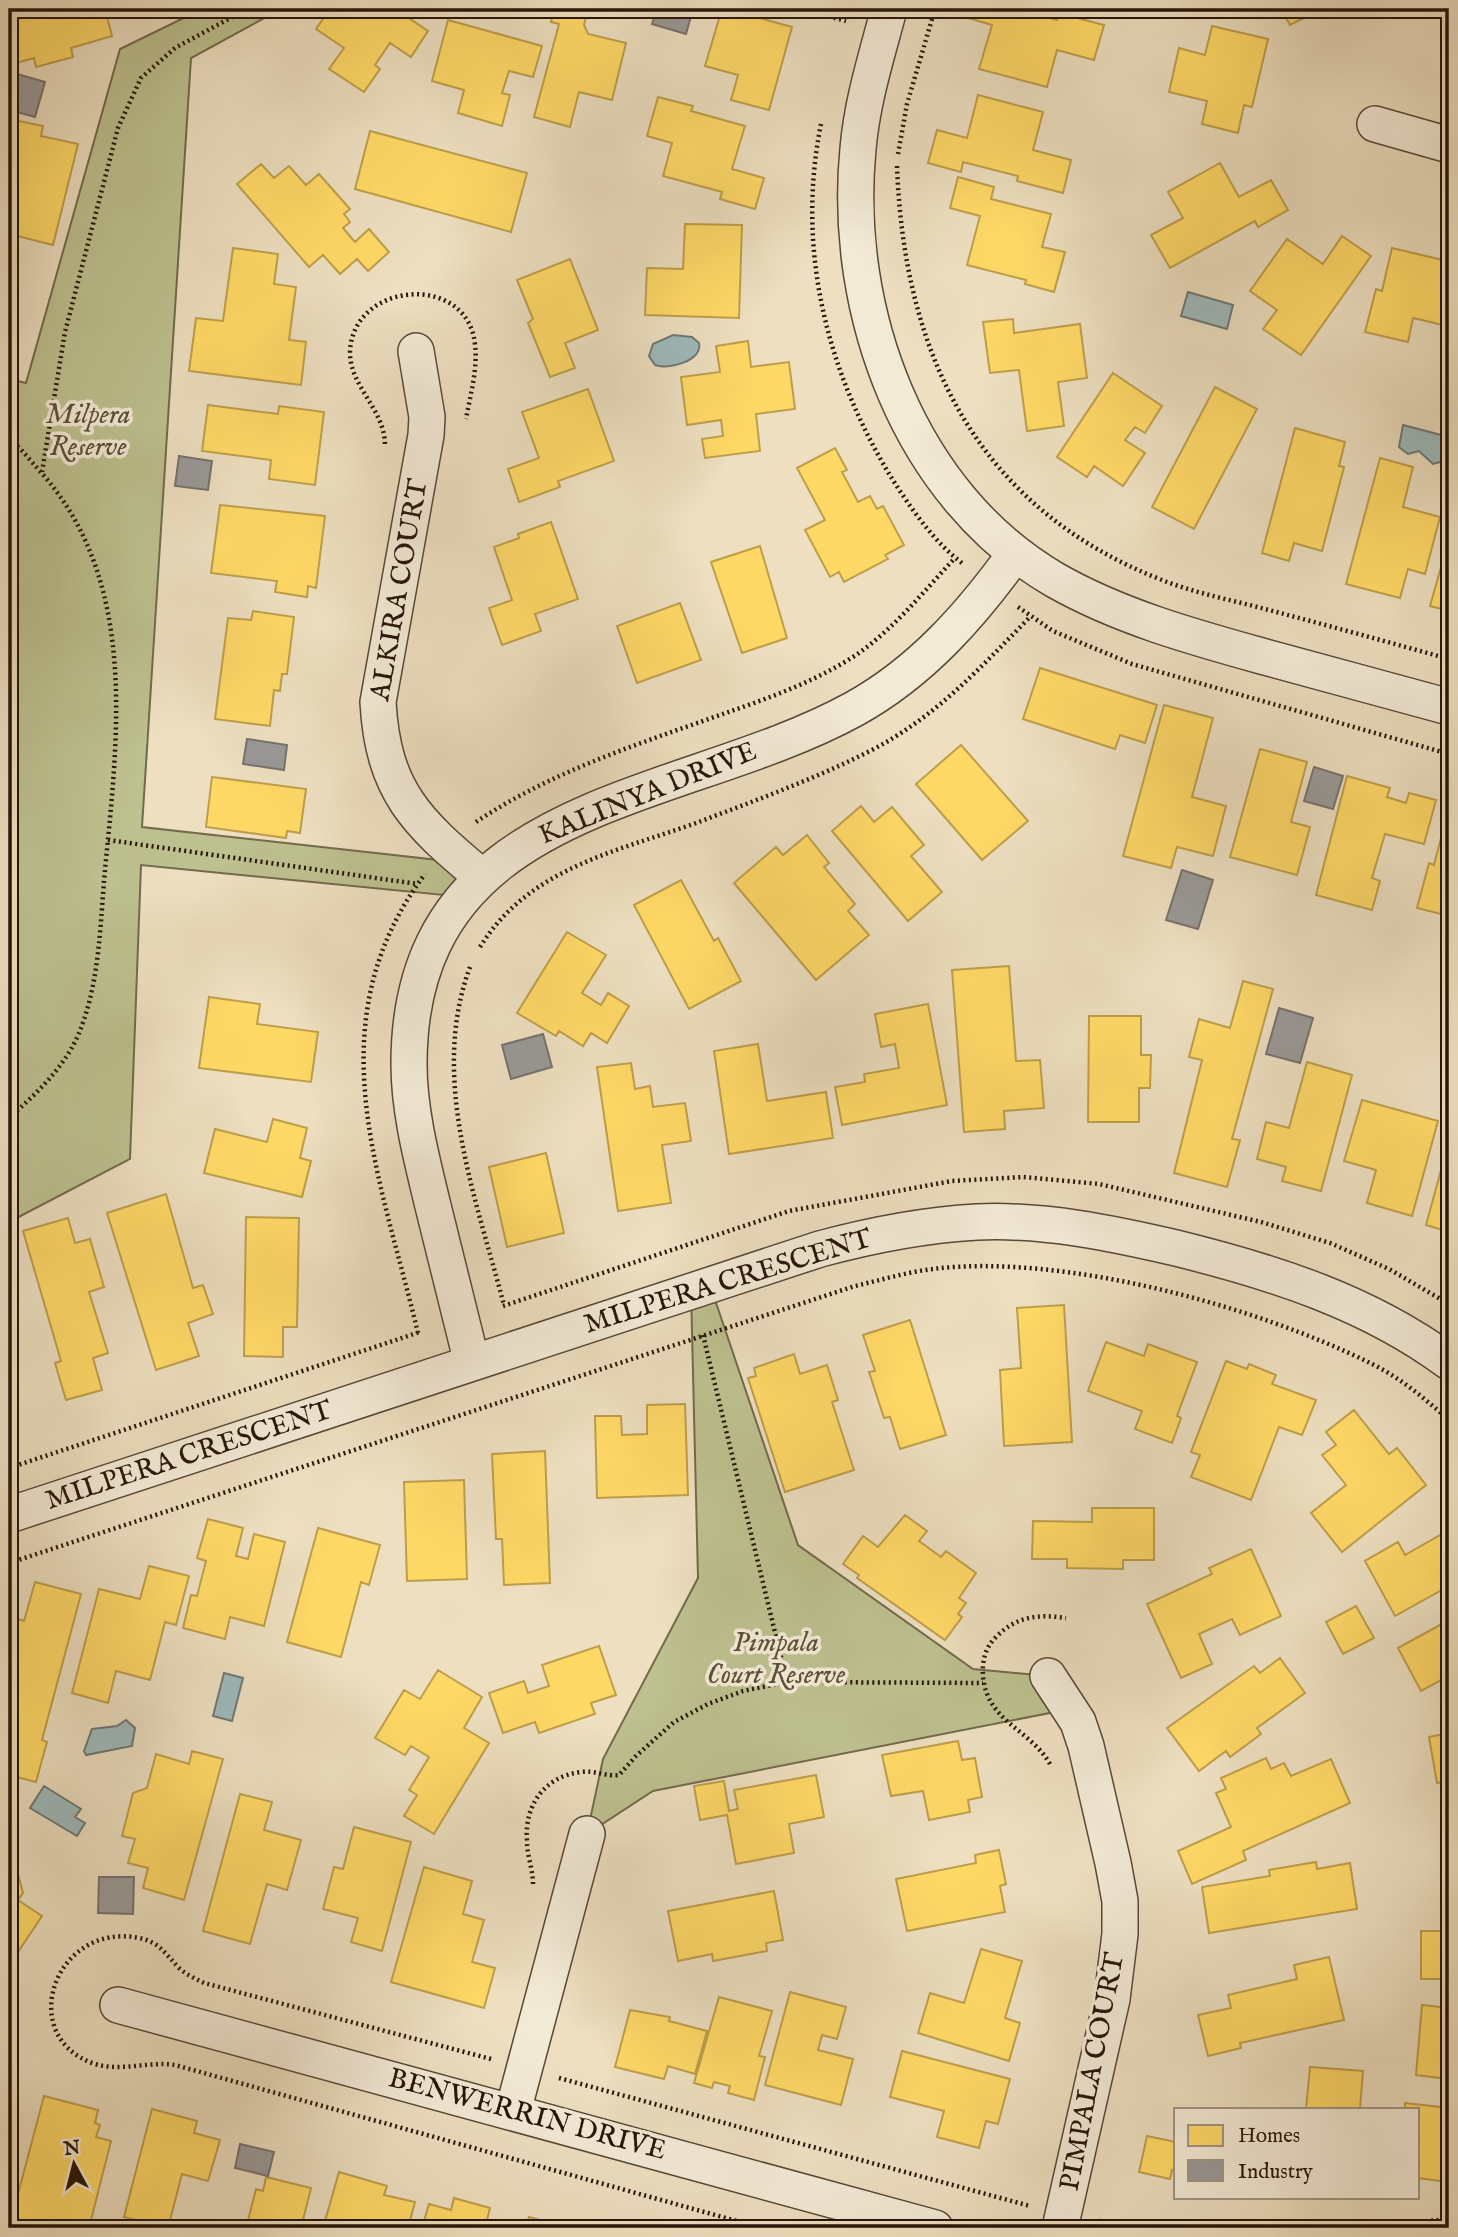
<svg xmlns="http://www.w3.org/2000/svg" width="1458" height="2237" viewBox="0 0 1458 2237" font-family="'IM FELL English',serif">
  <rect width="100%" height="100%" fill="#eddfc0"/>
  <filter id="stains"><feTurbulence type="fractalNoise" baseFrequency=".00286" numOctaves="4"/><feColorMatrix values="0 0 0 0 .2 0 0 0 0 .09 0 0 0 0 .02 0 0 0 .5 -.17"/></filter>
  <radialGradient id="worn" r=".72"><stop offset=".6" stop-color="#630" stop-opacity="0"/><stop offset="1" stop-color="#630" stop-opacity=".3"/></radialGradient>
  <!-- green -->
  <path fill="#bdc08f" stroke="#726a4c" stroke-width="2" d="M202 9H281L191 58 142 827 465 863 464 897 141 865 130 1159 9 1222V379L26 383 120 49Z
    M710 1285 798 1545 973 1669 1048 1676 1070 1709 653 1791 587 1834 603 1759 698 1578 691 1291Z"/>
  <!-- water -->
  <path fill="#9ebabd" stroke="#6e7875" stroke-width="2" d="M1188 292 1233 305 1227 329 1181 316Z
    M673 335 692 337 699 343C703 361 668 370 655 365L649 356 653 344Z
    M1403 425 1449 437V460L1433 464 1419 451 1408 454 1399 447Z
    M224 1673 243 1678 232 1721 213 1716Z
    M126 1720 135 1728 132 1746 86 1755 84 1751 92 1729 117 1726Z
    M44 1786 81 1809 75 1817 85 1823 77 1836 30 1808Z"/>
  <!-- homes -->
  <path fill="#ffd966" stroke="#be9e4a" stroke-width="2" d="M9 9H105L112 36 71 48 73 57 36 67 34 58 9 65Z
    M330 9H403L412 15 409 18 428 31 411 57 390 43 375 65 380 69 364 92 329 69 344 48 316 29Z
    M554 9H588L584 25 588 34 626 43 612 100 579 92 570 127 534 117 559 24 551 22Z
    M963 9H1017L1057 20 1058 13 1104 25 1094 60 1057 50 1047 87 979 69 992 25 961 16Z
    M1281 9H1322L1290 25Z
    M730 10 792 27 769 110 731 100 738 75 705 66 721 12 729 14Z
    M448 20 542 46 533 77 509 71 502 93 510 95 502 126 458 113 464 90 432 81Z
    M1212 26 1268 39 1252 107 1244 105 1238 133 1202 124 1207 101 1169 92 1179 48 1205 55Z
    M978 95 1043 112 1033 150 1071 160 1063 193 1017 181 1018 176 963 162 961 172 928 163 937 130 967 138Z
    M658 97 693 106 691 111 745 126 732 169 764 178 755 209 720 199 722 192 663 176 672 143 647 136Z
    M9 119 43 126 41 136 78 144 53 245 9 234Z
    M370 131 527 173 511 232 355 189Z
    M1220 163 1239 197 1271 180 1288 210 1258 227 1255 221 1170 268 1151 235 1183 218 1168 192Z
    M261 164 274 178 289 166 306 185 319 174 350 209 344 214 350 222 343 228 355 242 369 229 389 252 368 271 357 259 340 274 323 255 309 267 237 184Z
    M958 177 994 187 991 199 1051 214 1042 247 1065 252 1054 292 1025 284 1026 280 967 265 980 216 950 208Z
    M685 224 742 225 739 318 645 315 647 268 683 269Z
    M1449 235 1447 326 1413 318 1408 342 1365 332 1376 289 1382 291 1392 248 1443 260Z
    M1342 236 1371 256 1301 355 1263 329 1277 310 1250 291 1287 239 1323 264Z
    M233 248 278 254 274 284 296 287 289 340 306 342 301 385 189 371 196 318 223 321Z
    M570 259 598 330 565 343 575 368 550 377 528 323 533 319 517 280Z
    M1013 319 1014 333 1080 324 1087 378 1058 382 1064 426 1027 431 1019 370 990 373 983 322Z
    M748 341 751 367 789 362 795 409 756 414 760 451 705 458 702 439 723 436 721 420 687 425 681 377 720 372 716 346Z
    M1113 373 1162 406 1145 433 1135 427 1125 440 1145 453 1123 486 1094 466 1087 477 1057 457Z
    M1215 387 1257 409 1194 529 1152 507Z
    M588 389 614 461 558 481 560 487 519 502 508 469 539 458 522 412Z
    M208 405 278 414 279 406 324 412 315 485 269 479 271 460 202 451Z
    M1295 428 1345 442 1339 466 1344 467 1322 551 1294 543 1289 561 1262 553Z
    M835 448 847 470 842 472 858 502 870 496 877 509 883 506 904 545 885 555 888 559 844 582 839 572 830 577 805 530 825 520 797 468Z
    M1380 458 1413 467 1403 507 1440 517 1425 574 1408 569 1400 598 1346 584Z
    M220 505 325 516 316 588 308 586 307 597 275 592 277 581 211 573Z
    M551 522 578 599 535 614 541 631 502 645 489 608 512 600 494 547 519 538 518 534Z
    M760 546 787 638 742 653 711 562Z
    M1441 567 1449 570V611L1430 606Z
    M680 603 701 660 637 683 617 626Z
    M253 611 294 617 287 674H282L280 691 274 690 270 726 215 719 228 618 251 620Z
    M1040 668 1157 705 1145 743 1120 735 1115 749 1023 719Z
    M1164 705 1213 718 1192 797 1226 806 1213 856 1177 847 1171 868 1123 856Z
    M961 745 1028 821 982 860 916 784Z
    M1260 749 1307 762 1291 822 1310 827 1297 875 1230 857Z
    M1347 776 1390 788 1387 797 1406 803 1409 793 1436 800 1424 844 1385 834 1372 878 1380 881 1372 910 1316 895Z
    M212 777 306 789 300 833 287 831 286 838 206 827Z
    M861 806 874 822 892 807 924 845 911 856 942 892 908 921 832 831Z
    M1449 807V916L1417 908 1429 863 1434 865Z
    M807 835 829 863 824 867 855 904 848 911 869 935 816 980 734 883 776 847 783 855Z
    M681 880 714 941 718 938 741 981 689 1009 634 905Z
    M567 932 606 955 582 993 601 1005 608 993 629 1006 607 1043 591 1033 583 1046 559 1031 556 1036 517 1013Z
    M1009 966 1016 1061 1040 1060 1044 1108 1004 1111 1005 1129 964 1132 952 970Z
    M1243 981 1273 989 1232 1139 1240 1140 1227 1187 1174 1173 1202 1060 1189 1057 1199 1019 1230 1028Z
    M209 997 260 1004 257 1024 318 1032 311 1082 199 1068Z
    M928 1004 947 1105 842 1125 835 1087 865 1082 864 1074 899 1068 895 1044 881 1047 875 1014Z
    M1089 1016H1141V1055H1151L1150 1088H1139V1122H1088Z
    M758 1044 767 1101 826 1092 833 1138 729 1154 714 1051Z
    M1307 1062 1352 1075 1321 1191 1282 1181 1286 1167 1257 1159 1266 1122 1289 1128Z
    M631 1063 635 1089 650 1086 653 1107 685 1103 691 1141 662 1145 671 1203 618 1211 597 1067Z
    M1362 1100 1438 1121 1412 1216 1367 1203 1376 1170 1344 1161Z
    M273 1119 307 1128 300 1158 311 1161 302 1197 204 1173 215 1129 267 1142Z
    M1449 1141V1232L1426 1225Z
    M546 1153 564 1233 507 1247 489 1167Z
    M166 1194 193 1288 203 1285 213 1314 188 1323 199 1356 156 1370 107 1213Z
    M246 1217 299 1218 297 1327H283V1357L244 1356Z
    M68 1218 75 1243 90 1239 104 1287 89 1292 108 1353 93 1358 102 1390 66 1400 55 1363 61 1361 23 1231Z
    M1064 1305 1072 1442 1004 1446 1000 1370 1021 1368 1017 1308Z
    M910 1320 946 1435 900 1449 890 1417 884 1418 869 1372 875 1371 863 1335Z
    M1106 1342 1144 1356 1148 1344 1197 1362 1177 1416 1181 1418 1172 1443 1135 1429 1142 1411 1088 1391Z
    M794 1354 800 1374 827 1365 838 1400 832 1402 854 1470 785 1492 748 1378 756 1376 754 1368Z
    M1226 1361 1247 1369 1249 1364 1276 1375 1272 1384 1316 1400 1302 1435 1279 1427 1251 1500 1191 1477 1200 1455 1191 1452Z
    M685 1404 688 1495 597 1498 595 1416H621L622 1435 647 1434V1405Z
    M1354 1410 1389 1454 1397 1448 1426 1485 1342 1552 1311 1513 1346 1485 1322 1455 1336 1445 1326 1432Z
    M545 1451 550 1583 504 1585 502 1539H496L492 1454Z
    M464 1480 467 1579 407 1581 404 1482Z
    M1092 1508H1154V1560H1123V1569L1067 1568V1559H1032L1033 1521 1092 1522Z
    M905 1515 927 1531 919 1541 941 1557 946 1551 976 1573 959 1598 966 1603 958 1614 962 1617 945 1640 857 1578 859 1575 843 1564 863 1536 878 1547Z
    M208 1519 243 1528 236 1556 248 1559 254 1534 285 1542 264 1626 230 1617 225 1639 183 1628 191 1595 197 1596 206 1561 197 1558Z
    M318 1528 380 1545 369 1585 361 1582 341 1657 287 1642Z
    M1449 1530V1586L1395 1616 1365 1561 1398 1542 1405 1555Z
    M1251 1549 1281 1616 1240 1635 1232 1619 1199 1634 1212 1664 1181 1678 1147 1604 1212 1574 1209 1568Z
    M149 1566 189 1576 176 1625 165 1622 150 1680 116 1671 108 1703 72 1693 99 1589 140 1599Z
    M35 1582 81 1594 42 1740 47 1742 36 1782 9 1775V1655L18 1619 24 1621Z
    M1356 1606 1374 1638 1343 1654 1326 1622Z
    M1449 1620V1676L1421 1691 1398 1648Z
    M599 1646 616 1695 591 1703 595 1714 539 1733 535 1722 503 1733 489 1693 524 1681 528 1693 549 1686 542 1665Z
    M1280 1658 1305 1693 1257 1728 1261 1734 1230 1757 1226 1751 1199 1771 1167 1728 1254 1666 1260 1673Z
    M438 1670 482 1697 464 1728 489 1743 434 1834 404 1816 417 1795 409 1790 429 1757 411 1746 405 1755 375 1738 404 1690 420 1699Z
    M1449 1733V1781L1437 1783 1429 1737Z
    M958 1741 962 1760 975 1758 982 1797 968 1800 970 1812 929 1820 923 1791 891 1796 882 1755Z
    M192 1751 223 1759 184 1900 143 1888 148 1868 128 1863 135 1839 122 1836 133 1793 147 1788 156 1754 189 1764Z
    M1266 1758 1271 1769 1284 1763 1291 1776 1331 1759 1350 1803 1243 1851 1246 1860 1192 1884 1178 1851 1231 1827 1216 1793 1226 1789 1221 1778Z
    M816 1775 824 1817 789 1824 794 1853 736 1864 727 1815 700 1820 694 1786 724 1781 729 1811 738 1809 734 1790Z
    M240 1794 272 1802 264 1830 301 1840 287 1890 267 1884 250 1944 203 1931Z
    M1449 1813V1853H1442V1814Z
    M354 1827 411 1842 382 1951 351 1942 358 1918 323 1909 334 1867 343 1869Z
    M999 1850 1006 1884 1000 1886 1005 1912 907 1931 896 1879 976 1863 975 1855Z
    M1316 1862 1317 1869 1350 1863 1357 1909 1209 1933 1202 1887 1270 1876 1269 1870Z
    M424 1867 472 1881 463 1914 484 1920 472 1962 495 1968 484 2008 391 1982Z
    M9 1868 18 1874 23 1893 18 1900 42 1916 18 1952 9 1945Z
    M774 1891 783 1940 766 1943 767 1951 713 1961 712 1954 678 1961 668 1911Z
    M1421 1931H1449V1979H1421Z
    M981 1949 1022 1961 1005 2018 1020 2023 1009 2061 918 2033 930 1993 964 2003Z
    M1329 1957 1344 2020 1240 2043 1241 2048 1208 2056 1198 2015 1231 2008 1228 1995 1297 1979 1294 1965Z
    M790 1992 846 2007 837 2039 822 2035 818 2050 853 2059 841 2105 765 2085Z
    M719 1997 772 2011 759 2056 765 2057 754 2100 728 2093 730 2086 714 2082 712 2088 694 2083Z
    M1422 2005 1449 2008V2079L1416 2075Z
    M630 2010 670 2017 669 2021 707 2031 695 2074 668 2066 664 2079 615 2067Z
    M902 2051 1010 2079 998 2124 986 2121 979 2148 937 2137 944 2111 890 2097Z
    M1310 2067 1363 2071 1360 2109H1306Z
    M44 2096 98 2110 95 2123 100 2125 96 2137 111 2141 89 2228H9Z
    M1405 2103 1449 2108V2182L1418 2178V2109H1405Z
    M152 2109 197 2121 194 2133 220 2140 208 2181 182 2174 168 2228 124 2217Z
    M1147 2136 1176 2142V2171L1172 2170 1170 2179 1139 2172Z
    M339 2172 387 2186 384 2195 415 2202 408 2228H323Z
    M266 2177 311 2188 301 2228H246L256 2189 263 2191Z
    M454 2198 490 2208 487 2220 500 2223 499 2228H422L429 2204 451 2210Z
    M529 2217 570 2228H525Z"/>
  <!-- industry -->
  <path fill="#999" stroke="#77716e" stroke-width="2" d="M657 9H693L686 34 652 24Z
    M10 72 45 82 35 117 9 110Z
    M179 456 212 461 208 490 175 486Z
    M247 739 287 745 284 770 243 764Z
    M1314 767 1343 776 1333 809 1304 801Z
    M1182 870 1213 880 1198 929 1166 920Z
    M1279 1008 1313 1018 1300 1063 1266 1054Z
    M543 1034 552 1067 511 1079 502 1045Z
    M99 1877H134L133 1914 98 1913Z
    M240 2144 274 2152 268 2176 235 2168Z"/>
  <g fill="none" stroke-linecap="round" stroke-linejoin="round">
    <defs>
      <path id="street" d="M889 9C877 55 862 101 858 149 842 312 909 495 1055 580 1120 617 1193 637 1265 657 1326 674 1388 690 1449 707
        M1375 124 1449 145
        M416 351 427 417 426 435 378 702C383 791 416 822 481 876
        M472 1363C459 1311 446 1258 433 1206 422 1160 409 1112 409 1064 409 798 679 805 854 709 921 672 971 615 1015 554
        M9 1515 820 1249C872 1235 923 1225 977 1222 1044 1219 1111 1233 1176 1248 1273 1272 1368 1302 1449 1362
        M1048 1676 1078 1722 1086 1746 1113 1863 1120 1901V1934L1112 1999 1060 2228
        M118 2005 935 2228
        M513 2111 587 1834"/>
    </defs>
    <!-- street casing -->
    <use href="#street" stroke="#584837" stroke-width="38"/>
    <!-- path -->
    <path stroke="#271509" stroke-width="4.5" stroke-dasharray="2 3.5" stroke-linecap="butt" d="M802 9 846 21
      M821 124C796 248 826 370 891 477 910 507 933 541 962 563
      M898 154 907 104 935 9
      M897 166C904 355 977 508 1162 580 1195 593 1231 600 1265 609 1326 625 1388 642 1449 659
      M9 439C20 447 29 459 38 469 139 579 118 734 105 870 100 924 100 982 79 1033 65 1067 36 1094 9 1118
      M385 444C384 408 349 386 350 351 354 280 469 273 475 345 478 369 470 396 466 419
      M42 472 65 332 118 128 141 78 175 48 247 9
      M1018 607 1053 631 1132 664 1449 754
      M476 822C551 772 635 745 720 715 766 699 815 682 856 655 894 629 924 591 955 558
      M108 840 418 884
      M480 947C529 868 615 852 696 823 754 801 812 780 868 752 935 718 978 670 1030 617
      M470 967C429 1077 476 1198 504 1305
      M503 1306 789 1211 952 1181 1023 1177 1099 1184 1261 1222 1330 1243 1389 1269 1449 1304
      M418 1333C380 1174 314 1022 425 874
      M703 1335 787 1682
      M9 1468 420 1332
      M9 1563 855 1286C881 1280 907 1272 933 1269 1062 1253 1256 1306 1372 1364 1401 1378 1425 1399 1449 1420
      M1050 1764C1030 1729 987 1722 983 1676 982 1661 985 1648 996 1637 1016 1616 1039 1614 1066 1618
      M533 1884C533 1869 527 1856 527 1841 524 1805 545 1776 581 1772 595 1770 607 1777 619 1775L636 1756 674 1722 708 1704 743 1691 787 1682 983 1683
      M491 2059 204 1983C196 1979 187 1975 180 1969 166 1955 160 1942 139 1938 55 1921 14 2037 95 2064 121 2072 149 2061 175 2065L762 2228
      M559 2078 1030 2206
      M1099 2221 1147 2228
      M1360 2228 1449 2219"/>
    <!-- street -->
    <use href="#street" stroke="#f3ead6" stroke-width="35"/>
  </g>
  <g text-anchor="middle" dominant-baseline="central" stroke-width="7" stroke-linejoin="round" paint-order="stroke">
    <!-- park labels -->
    <g font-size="28" font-style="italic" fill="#5c5138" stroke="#f3ead6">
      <text x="88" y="415">Milpera<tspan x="88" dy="32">Reserve</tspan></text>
      <text x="776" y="1643">Pimpala<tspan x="776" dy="32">Court Reserve</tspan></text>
    </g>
    <!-- street labels -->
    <g font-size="28" fill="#271509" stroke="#f3ead6">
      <text transform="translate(400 590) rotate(-80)">ALKIRA COURT</text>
      <text transform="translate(648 794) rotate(-22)">KALINYA DRIVE</text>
      <text transform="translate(728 1282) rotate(-17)">MILPERA CRESCENT</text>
      <text transform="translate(189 1456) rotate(-18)">MILPERA CRESCENT</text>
      <text transform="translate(1093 2072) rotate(-79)">PIMPALA COURT</text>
      <text transform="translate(527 2115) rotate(15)">BENWERRIN DRIVE</text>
    </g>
  </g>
  <!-- margin -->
  <rect width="1458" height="2237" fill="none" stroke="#eddfc0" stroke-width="35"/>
  <rect x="10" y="10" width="1437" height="2216" fill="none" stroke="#271509" stroke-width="3.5"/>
  <rect x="18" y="18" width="1423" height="2202" fill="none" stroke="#271509" stroke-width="2"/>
  <!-- legend -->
  <rect x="1174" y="2108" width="245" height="91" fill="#f3ead6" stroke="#a19584" stroke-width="2"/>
  <rect x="1188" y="2125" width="35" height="21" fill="#ffd966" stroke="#a19584" stroke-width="2"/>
  <text x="1238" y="2142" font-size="21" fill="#271509">Homes</text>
  <rect x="1188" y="2160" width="35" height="21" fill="#999999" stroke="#a19584" stroke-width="2"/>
  <text x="1238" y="2178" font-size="21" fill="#271509">Industry</text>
  <!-- north arrow -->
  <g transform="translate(74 2164) rotate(353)" stroke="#f3ead6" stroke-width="5" paint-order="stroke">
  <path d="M0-5L12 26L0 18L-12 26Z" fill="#271509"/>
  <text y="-10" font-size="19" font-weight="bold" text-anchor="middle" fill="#271509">N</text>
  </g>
  <rect width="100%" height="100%" filter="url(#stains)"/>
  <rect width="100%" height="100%" fill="url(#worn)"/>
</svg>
